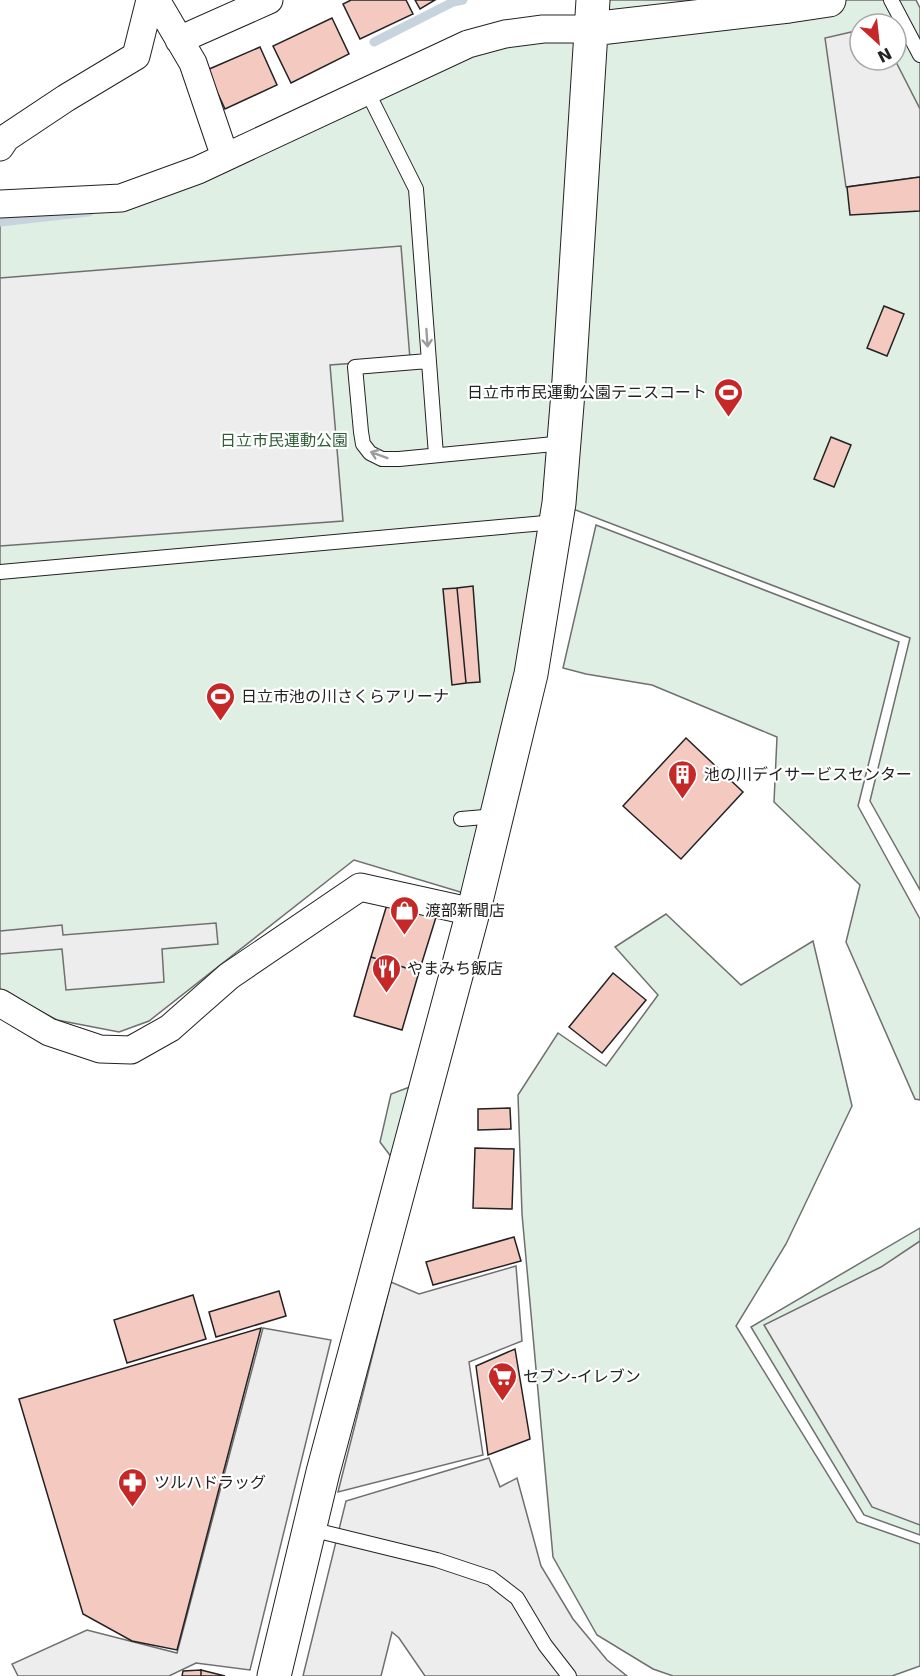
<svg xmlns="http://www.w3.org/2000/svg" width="920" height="1676" viewBox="0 0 920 1676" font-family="'DejaVu Sans','Noto Sans JP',sans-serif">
  <rect width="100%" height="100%" fill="#fff"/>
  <!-- green -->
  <path fill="#e0efe3" stroke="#6f6f6f" stroke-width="1.5" fill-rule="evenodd" d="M593 0H916L920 8V890L870 801 910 638 560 504 477 897 354 860 149 1021 119 1032 57 1020 0 989V204L121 198 468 44 591 29ZM860 24H896V60H860Z
    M596 525 899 642 858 806 920 919V1100L915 1099 846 942 860 885 774 802 777 737 652 685 586 674 563 668Z
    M666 914 741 985 813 941 852 1106 786 1244 736 1326 857 1522 920 1544V1666L892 1676H673L653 1669 597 1635 553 1557 522 1214 518 1095 558 1033 606 1066 658 995 615 947Z
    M415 1085 395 1162 380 1142 391 1094Z
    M920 1228V1535L864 1515 751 1327Z"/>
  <!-- parking -->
  <path fill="#ededed" stroke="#6f6f6f" stroke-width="1.5" d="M860 30V60H895L920 109V177L846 187 825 38Z
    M401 246 410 359 330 365 343 521 0 546V278Z
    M216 923 218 944 162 949 164 982 66 990 62 949 0 954V931L62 925 63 935Z
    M920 1241V1525L872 1507 764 1325 881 1267Z
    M516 1266 522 1341 469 1362 483 1455 338 1492 391 1282 419 1294Z
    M263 1328 331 1340 250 1670 196 1663 169 1676H18L12 1664 87 1630 177 1653Z
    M489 1458 500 1487 517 1478 541 1566 573 1619 607 1660 627 1676H425L399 1638 392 1632 381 1676H303L346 1501Z"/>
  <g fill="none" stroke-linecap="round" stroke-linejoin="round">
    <!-- stream -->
    <path stroke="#c7d3dd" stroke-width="9" d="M374 42 453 2 463 0
      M0 222 89 212"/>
  </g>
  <!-- building -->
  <path fill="#f3c9c0" stroke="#222" stroke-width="1.5" d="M351 0H406L413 14 360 39 343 4Z
    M415 0H435L420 9Z
    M332 18 349 54 291 83 273 46Z
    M260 47 277 85 225 109 207 70Z
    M920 177V211L850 215 847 187Z
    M884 306 904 314 887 356 867 348Z
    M831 437 851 445 834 487 814 479Z
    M473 586 480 682 466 683 457 588Z
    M457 588 466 683 452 685 443 589Z
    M686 738 743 792 681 859 623 806Z
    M389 898 437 914 419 972 371 957Z
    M371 957 419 972 402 1030 354 1016Z
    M613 973 646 1000 602 1053 569 1027Z
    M510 1108 511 1129 478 1130V1109Z
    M475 1148 514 1149 512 1209 473 1208Z
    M514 1237 521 1261 433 1285 426 1262Z
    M279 1291 286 1316 216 1337 209 1312Z
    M193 1295 206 1339 127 1363 114 1320Z
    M261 1328 177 1650 132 1641 83 1614 19 1399Z
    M515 1349 530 1439 488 1455 476 1366Z
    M201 1670 225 1676H201Z
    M201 1670V1676H182L183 1671Z"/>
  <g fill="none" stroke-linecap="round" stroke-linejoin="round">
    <defs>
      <path id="service" d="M891 0 920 55
        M367 91 416 189 436 455
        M428 361 355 367 361 432 363 444 370 453 382 459H399L564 443
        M0 572 556 522
        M461 819 496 816
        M310 1529 437 1560 491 1578 517 1598 545 1645 569 1676"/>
      <path id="minor" d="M156 0 193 63 225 157
        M179 40 269 0
        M0 147 6 138 66 98 136 56 150 0
        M0 204 121 198 198 170 468 44 505 34 543 29H591
        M0 1003 49 1032 100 1049 131 1050 170 1028 229 976 360 887 473 912"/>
      <path id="tertiary" d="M591 29 789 6 829 0
        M274 1676 323 1472 477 897 531 674 559 503 569 380 593 0"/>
    </defs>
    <!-- service casing -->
    <use href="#service" stroke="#222" stroke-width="16"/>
    <!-- minor casing -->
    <use href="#minor" stroke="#222" stroke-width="29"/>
    <!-- tertiary casing -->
    <use href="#tertiary" stroke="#222" stroke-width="35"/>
    <!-- service -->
    <use href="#service" stroke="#fff" stroke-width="14"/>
    <!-- minor -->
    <use href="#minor" stroke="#fff" stroke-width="27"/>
    <!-- tertiary -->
    <use href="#tertiary" stroke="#fff" stroke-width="33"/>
  </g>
  <!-- one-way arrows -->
  <defs><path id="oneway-shaft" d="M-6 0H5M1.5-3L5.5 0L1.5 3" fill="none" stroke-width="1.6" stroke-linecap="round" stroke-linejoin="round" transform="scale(1.5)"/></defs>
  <g stroke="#9c9c9c">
    <use href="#oneway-shaft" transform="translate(427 338) rotate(86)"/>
    <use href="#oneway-shaft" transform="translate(379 455) rotate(-160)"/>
  </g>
  <!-- icons -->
  <defs>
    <symbol id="stadium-pin" viewBox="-11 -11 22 30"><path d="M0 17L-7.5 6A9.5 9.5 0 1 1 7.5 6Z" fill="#c62828" stroke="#fff"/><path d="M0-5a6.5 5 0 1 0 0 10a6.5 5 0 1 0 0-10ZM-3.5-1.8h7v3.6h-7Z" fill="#fff"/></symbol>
    <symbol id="building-pin" viewBox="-11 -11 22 30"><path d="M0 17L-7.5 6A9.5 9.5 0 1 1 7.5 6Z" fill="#c62828" stroke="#fff"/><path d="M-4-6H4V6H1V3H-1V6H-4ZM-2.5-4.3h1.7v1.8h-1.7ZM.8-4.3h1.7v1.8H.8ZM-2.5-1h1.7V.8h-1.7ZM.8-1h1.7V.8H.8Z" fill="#fff"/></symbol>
    <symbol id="shop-pin" viewBox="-11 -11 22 30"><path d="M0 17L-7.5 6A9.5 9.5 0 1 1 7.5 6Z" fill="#c62828" stroke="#fff"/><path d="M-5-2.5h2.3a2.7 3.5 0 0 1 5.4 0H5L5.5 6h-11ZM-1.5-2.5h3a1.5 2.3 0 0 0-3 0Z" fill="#fff"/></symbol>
    <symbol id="restaurant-pin" viewBox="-11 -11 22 30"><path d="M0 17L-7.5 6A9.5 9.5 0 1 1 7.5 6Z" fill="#c62828" stroke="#fff"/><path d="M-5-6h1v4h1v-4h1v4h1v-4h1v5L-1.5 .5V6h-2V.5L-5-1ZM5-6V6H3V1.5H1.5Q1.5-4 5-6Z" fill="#fff"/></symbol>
    <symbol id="supermarket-pin" viewBox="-11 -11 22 30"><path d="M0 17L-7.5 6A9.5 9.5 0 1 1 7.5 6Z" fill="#c62828" stroke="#fff"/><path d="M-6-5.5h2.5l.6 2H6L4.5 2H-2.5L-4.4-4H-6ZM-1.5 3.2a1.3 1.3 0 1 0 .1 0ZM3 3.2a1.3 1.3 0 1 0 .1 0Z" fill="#fff"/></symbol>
    <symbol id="pharmacy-pin" viewBox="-11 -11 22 30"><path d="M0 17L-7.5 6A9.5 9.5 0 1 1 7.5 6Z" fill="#c62828" stroke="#fff"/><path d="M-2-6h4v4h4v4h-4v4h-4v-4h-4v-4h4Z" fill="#fff"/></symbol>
  </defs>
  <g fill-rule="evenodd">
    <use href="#stadium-pin" x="712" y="376" width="33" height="45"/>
    <use href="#stadium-pin" x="204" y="680" width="33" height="45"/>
    <use href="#building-pin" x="666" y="758" width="33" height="45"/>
    <use href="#shop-pin" x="388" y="894" width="33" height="45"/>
    <use href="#restaurant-pin" x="370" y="952" width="33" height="45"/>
    <use href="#supermarket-pin" x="486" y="1360" width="33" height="45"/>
    <use href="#pharmacy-pin" x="116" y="1466" width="33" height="45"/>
  </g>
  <g text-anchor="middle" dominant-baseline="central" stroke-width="4.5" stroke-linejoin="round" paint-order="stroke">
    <!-- poi labels -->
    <g font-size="16" fill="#222" stroke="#fff" text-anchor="start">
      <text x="707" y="392" text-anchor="end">日立市市民運動公園テニスコート</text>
      <text x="241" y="696">日立市池の川さくらアリーナ</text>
      <text x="704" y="774">池の川デイサービスセンター</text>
      <text x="425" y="910">渡部新聞店</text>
      <text x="407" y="968">やまみち飯店</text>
      <text x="523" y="1376">セブン-イレブン</text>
      <text x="154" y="1482">ツルハドラッグ</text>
    </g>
    <!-- park labels -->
    <g font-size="16" fill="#2f5e38" stroke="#fff">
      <text x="284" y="440">日立市民運動公園</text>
    </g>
  </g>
  <!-- north arrow -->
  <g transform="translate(878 42) rotate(153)"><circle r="28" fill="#ffffff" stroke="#a7a7a7" stroke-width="1.5"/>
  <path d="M0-4.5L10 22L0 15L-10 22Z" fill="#c62828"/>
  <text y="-9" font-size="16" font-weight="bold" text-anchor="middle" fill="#222222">N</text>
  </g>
</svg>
